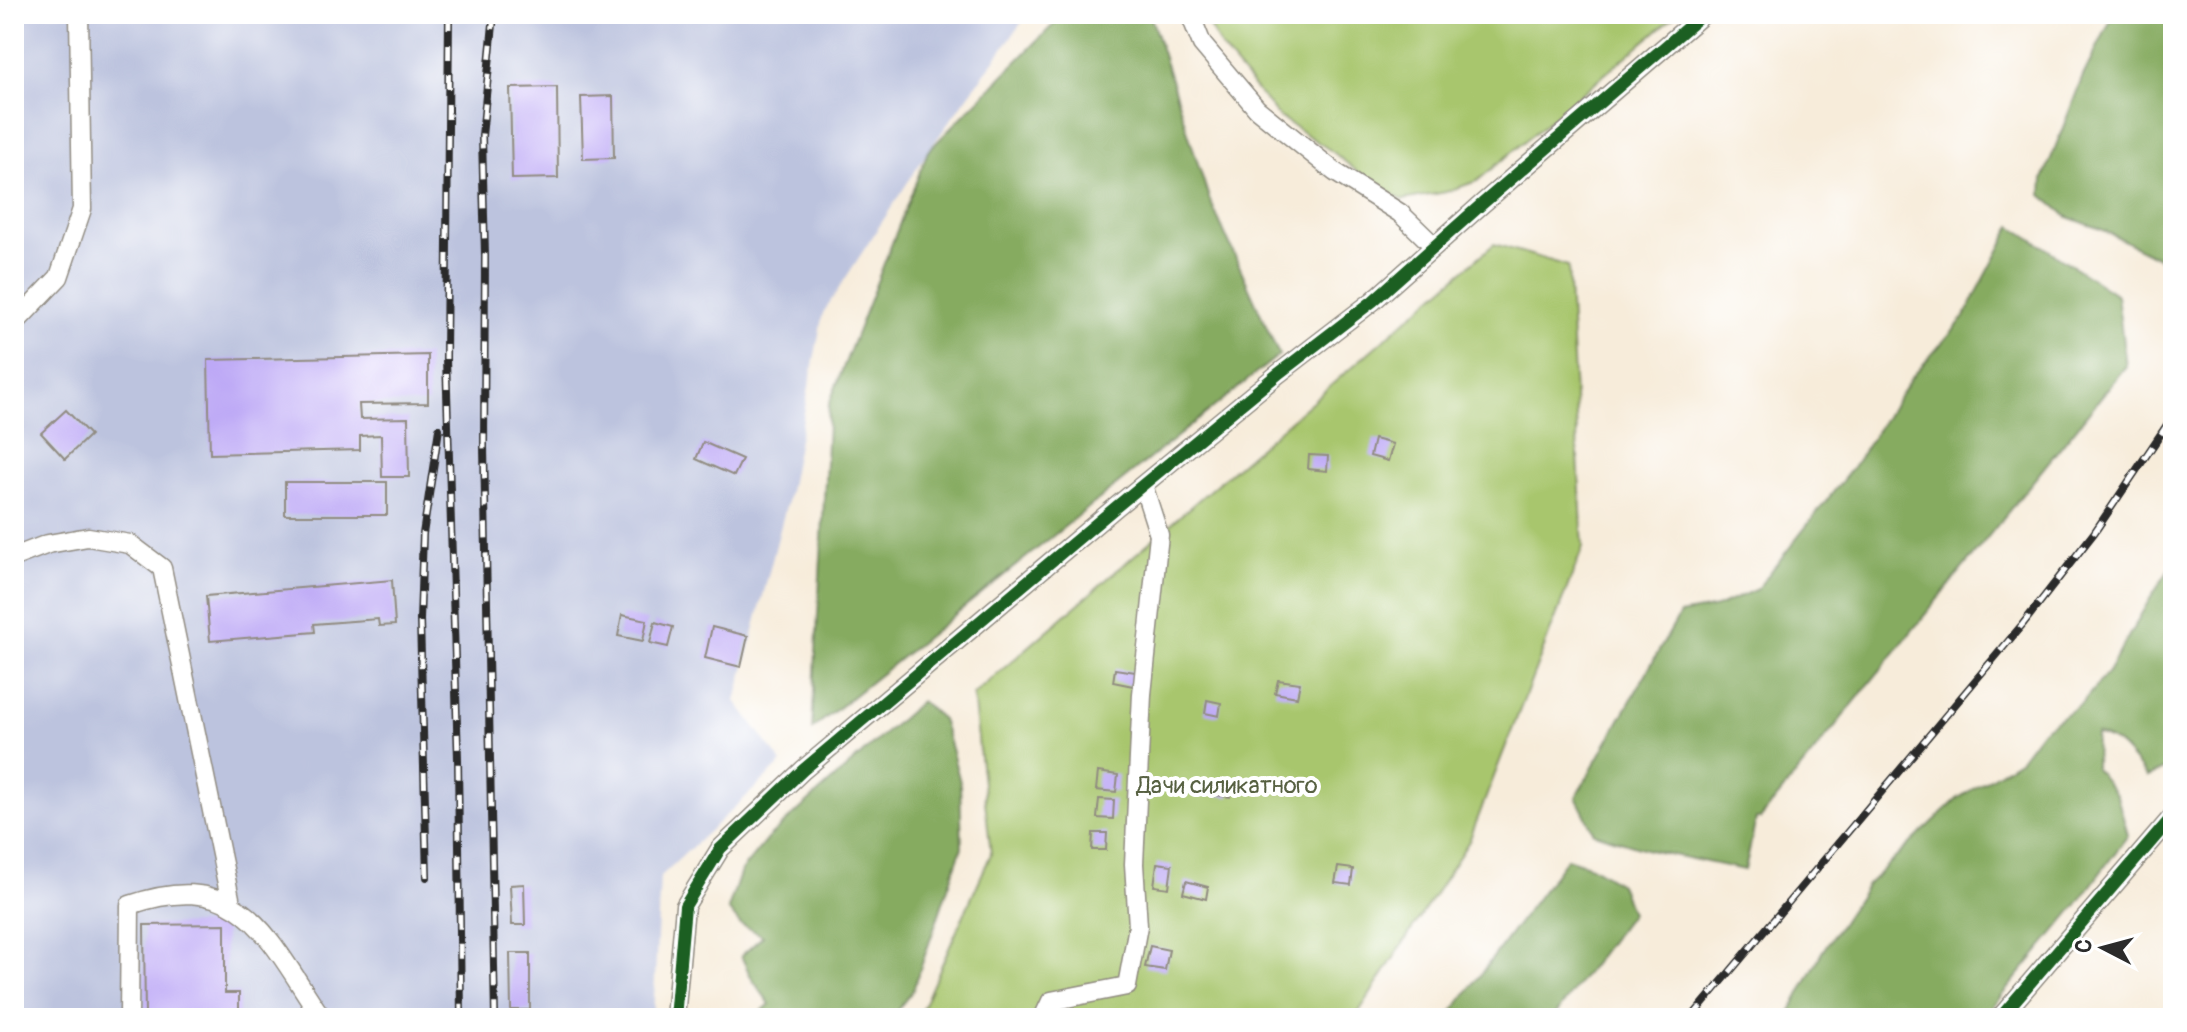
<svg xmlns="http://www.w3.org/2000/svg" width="2187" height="1032" viewBox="0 0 2187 1032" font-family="Pangolin,sans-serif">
  <rect width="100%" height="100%" fill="#fff"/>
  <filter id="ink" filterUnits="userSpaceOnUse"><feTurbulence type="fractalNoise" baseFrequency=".0125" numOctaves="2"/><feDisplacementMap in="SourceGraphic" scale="16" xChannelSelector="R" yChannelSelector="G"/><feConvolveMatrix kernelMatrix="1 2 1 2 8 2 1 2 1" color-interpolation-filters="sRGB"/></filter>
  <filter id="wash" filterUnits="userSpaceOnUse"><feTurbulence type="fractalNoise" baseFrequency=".006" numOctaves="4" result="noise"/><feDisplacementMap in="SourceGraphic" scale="32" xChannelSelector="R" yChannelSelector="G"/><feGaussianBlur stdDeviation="1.8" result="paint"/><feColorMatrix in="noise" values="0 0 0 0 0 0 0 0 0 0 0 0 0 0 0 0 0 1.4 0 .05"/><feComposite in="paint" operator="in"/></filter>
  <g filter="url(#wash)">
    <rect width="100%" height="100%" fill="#f7ecda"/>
    <!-- industrial -->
    <path fill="#bcc3de" d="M14 14H1028L928 151 823 313 787 502 736 701 782 763 660 877 653 1018H14Z"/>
    <!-- green -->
    <path fill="#a8c66d" stroke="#6a784c" stroke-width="2" d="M1202 14H1677L1477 181 1446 192 1403 200 1369 181 1333 152 1278 116 1222 49Z
      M1494 244 1568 266 1583 547 1469 841 1355 1018H918L991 854 973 695Z"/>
    <!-- forest -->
    <path fill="#86ab60" stroke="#586b46" stroke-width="2" d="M1064 14H1150L1209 198 1279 355 812 729 829 404 928 151Z
      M2114 14H2173V241L2160 259 2103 230 2068 217 2042 195 2043 179 2083 76Z
      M2012 226 2117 295 2126 366 1760 819H1756L1745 870 1649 850 1594 833 1576 797 1680 614 1717 607 1757 589 1853 467 1912 377 1963 319Z
      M2173 564V766L2147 777C2128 756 2124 742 2096 734L2095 768 2117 796 2128 835 2076 906 1983 1018H1787L1822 952 1867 885 1957 799 2020 759 2042 730 2082 703 2108 672 2151 597Z
      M921 701 942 719 952 752 960 782 962 847 913 990 891 1018H754L770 1004 752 979 741 956 763 936 740 924 728 909 741 871 768 838Z
      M1567 858 1591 866 1620 884 1631 913 1553 1018H1448Z"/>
    <g id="blocks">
      <!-- building -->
      <path fill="#bda9f6" d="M557 87 558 178 512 179 510 88Z
        M613 96 614 158 583 159 581 97Z
        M428 355V403L359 404 360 419 408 418 409 477H382L381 435 360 436V450L210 454 208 360Z
        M66 410 90 435 65 459 41 433Z
        M1374 439 1393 444 1388 461 1370 456Z
        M703 442 742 459 734 476 696 459Z
        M1309 455 1328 456 1327 471 1308 469Z
        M285 482H387V515H285Z
        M392 580 395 625 379 626 378 619 314 624 315 632 210 641 206 596Z
        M622 615 647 620 643 641 618 636Z
        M655 622 673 627 668 647 650 643Z
        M712 627 748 636 741 667 705 658Z
        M1115 669 1136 672 1133 686 1113 682Z
        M1278 680 1300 683 1297 697 1275 693Z
        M1207 700 1221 703 1219 716 1205 713Z
        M1098 772 1118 775 1116 792 1096 790Z
        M1215 785 1231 787 1230 797 1214 795Z
        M1099 799 1114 800 1113 819 1097 818Z
        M1093 833H1107L1106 850H1092Z
        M1157 863 1172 865 1169 888 1154 886Z
        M1338 867 1353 869 1351 885 1335 883Z
        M1186 881 1208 887 1206 899 1183 893Z
        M524 884 525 925H512L510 885Z
        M225 924V993H239V1018H145L144 925Z
        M1150 946 1169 950 1165 970 1145 967Z
        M510 953H530V1010H511Z"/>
    </g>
  </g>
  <g filter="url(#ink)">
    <use href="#blocks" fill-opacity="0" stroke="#918c82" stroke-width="2"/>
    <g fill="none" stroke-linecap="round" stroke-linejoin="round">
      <defs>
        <path id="minor" d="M1190 14 1202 44 1257 109 1335 172 1400 213 1434 246
          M14 324 59 277 82 209 79 14
          M14 557 48 544 88 537 130 544 162 568 231 903
          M129 1018 130 905C243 866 268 939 322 1018
          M675 1018 685 906 720 849 803 770 1116 507 1278 374 1373 301 1482 204 1703 14
          M1043 1018 1051 1001 1127 986 1138 926 1134 864 1142 694 1159 535 1143 485
          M2000 1018 2173 816"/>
      </defs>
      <!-- minor casing -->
      <use href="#minor" stroke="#918c82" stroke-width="21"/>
      <!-- minor -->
      <use href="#minor" stroke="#fff" stroke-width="18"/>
      <defs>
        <path id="rail" d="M449 14 446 358 458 759 461 1018
          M494 14 482 136 485 256 484 447 495 1018
          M427 877 420 620 423 534 439 429
          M1691 1018 2022 625 2094 533 2173 416"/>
      </defs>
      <!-- rail casing -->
      <use href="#rail" stroke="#2b2b2b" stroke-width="8"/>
      <!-- rail -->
      <use href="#rail" stroke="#fff" stroke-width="5" stroke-dasharray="15" stroke-linecap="butt"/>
      <defs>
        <path id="cycleway" d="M675 1018 685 906 720 849 803 770 1116 507 1278 374 1373 301 1482 204 1703 14
          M2000 1018 2173 816"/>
      </defs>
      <!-- cycleway casing -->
      <use href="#cycleway" stroke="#fff" stroke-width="17"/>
      <!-- cycleway -->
      <use href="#cycleway" stroke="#1b5e20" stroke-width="12"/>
    </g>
  </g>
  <g text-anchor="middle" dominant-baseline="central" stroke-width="8" stroke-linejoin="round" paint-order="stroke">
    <!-- park labels -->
    <g font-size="24" fill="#576142" stroke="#fff">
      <text x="1227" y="785">Дачи силикатного</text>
    </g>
  </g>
  <!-- margin -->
  <rect width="2187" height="1032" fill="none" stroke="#fff" stroke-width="48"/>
  <!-- north arrow -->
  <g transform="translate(2103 948) rotate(276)" stroke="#ffffff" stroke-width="6" paint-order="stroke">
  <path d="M0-6L14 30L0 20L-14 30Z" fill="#2b2b2b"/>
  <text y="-12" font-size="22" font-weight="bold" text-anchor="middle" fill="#2b2b2b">С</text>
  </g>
</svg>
